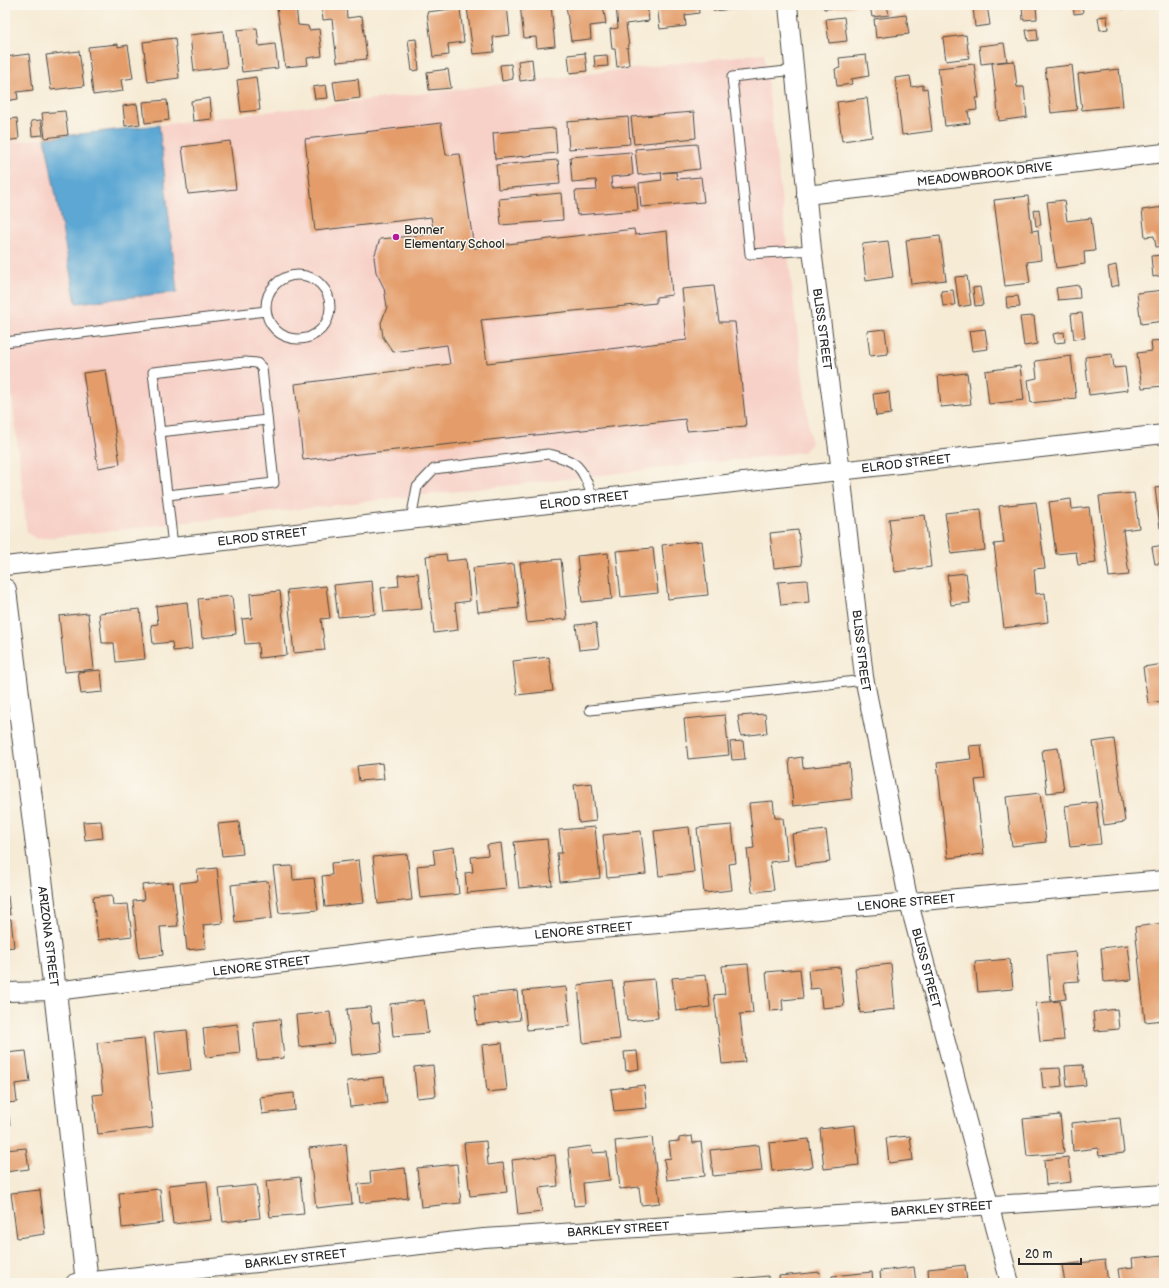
<svg xmlns="http://www.w3.org/2000/svg" width="1169" height="1288" viewBox="0 0 1169 1288" font-family="'Balsamiq Sans',sans-serif">
  <rect width="100%" height="100%" fill="#fbf7ec"/>
  <filter id="ink" filterUnits="userSpaceOnUse"><feTurbulence type="fractalNoise" baseFrequency=".025" numOctaves="2"/><feDisplacementMap in="SourceGraphic" scale="8" xChannelSelector="R" yChannelSelector="G"/><feConvolveMatrix kernelMatrix="1 2 1 2 8 2 1 2 1" color-interpolation-filters="sRGB"/></filter>
  <filter id="wash" filterUnits="userSpaceOnUse"><feTurbulence type="fractalNoise" baseFrequency=".012" numOctaves="4" result="noise"/><feDisplacementMap in="SourceGraphic" scale="16" xChannelSelector="R" yChannelSelector="G"/><feGaussianBlur stdDeviation="0.9" result="paint"/><feColorMatrix in="noise" values="0 0 0 0 0 0 0 0 0 0 0 0 0 0 0 0 0 1.4 0 .05"/><feComposite in="paint" operator="in"/></filter>
  <g filter="url(#wash)">
    <rect width="100%" height="100%" fill="#f6ebd5"/>
    <!-- built -->
    <path fill="#f7d1c8" d="M764 53 811 445 803 452 37 539 27 533 5 330V143Z"/>
    <!-- water -->
    <path fill="#5ca7d4" stroke="#446980" d="M159 125 177 292 76 303 45 138Z"/>
    <g id="blocks">
      <!-- building -->
      <path fill="#e49d6b" d="M296 5 298 25 308 26 309 30 319 29 322 56 307 58 308 65 285 67 277 7Z
        M321 5H346L347 18 362 16 367 59 337 62 332 19 323 20Z
        M481 5H507L510 35 493 37 494 52 473 54 467 7Z
        M520 5H551L555 46 537 48 536 37 524 38Z
        M566 5H603L606 24 590 26 591 39 571 41Z
        M616 5H647L649 21 626 24 629 47H627L629 65 617 67 615 49H612L610 29 618 28Z
        M657 5H698L699 13 685 15 686 26 660 29Z
        M713 5H740V8L714 11Z
        M823 5H854V6L824 9Z
        M870 5H887L889 15 872 17Z
        M987 5 990 25 975 27 973 6Z
        M1022 5H1036L1037 19 1023 20Z
        M1073 5H1082L1083 13 1074 14Z
        M1122 5H1136V7L1122 9Z
        M460 8 464 42 448 44 449 55 433 57 427 12Z
        M906 15 909 34 876 38 874 19Z
        M1107 16 1108 29 1100 30 1098 17Z
        M844 17 847 41 829 43 826 19Z
        M257 28 259 46 275 44 278 68 242 72 237 30Z
        M1037 29 1038 40 1028 41 1026 30Z
        M223 31 227 67 194 71 190 35Z
        M966 35 969 58 946 61 943 38Z
        M175 38 179 78 148 82 143 42Z
        M416 39 419 70 412 71 408 40Z
        M1004 43 1007 61 981 64 979 46Z
        M118 44V47L128 45 133 78 121 80 123 91 93 95 88 47Z
        M79 51 84 86 51 90 46 55Z
        M585 53 587 71 570 73 568 55Z
        M29 54 33 90 17 92 18 99 5 101V57Z
        M607 55 608 66 595 67 594 56Z
        M866 55 869 76 851 79 852 84 837 86 835 69 840 68 839 58Z
        M532 59 534 79 520 81 518 61Z
        M1014 61 1017 87H1024L1027 117 999 121 992 63Z
        M511 64 513 79 502 81 500 65Z
        M974 64 979 98H976L977 110 968 111 970 123 945 126 938 68Z
        M1072 65 1077 110 1051 113 1045 68Z
        M448 69 451 88 429 90 427 72Z
        M1119 69 1123 106 1082 110 1078 74Z
        M910 76 912 87 923 85V89L927 88 932 131 902 135 895 78Z
        M256 77 260 110 241 112 237 80Z
        M358 79 360 98 336 101 333 82Z
        M326 85 328 98 315 99 313 87Z
        M210 98 212 119 193 121 191 101Z
        M867 98 872 137 842 141 837 102Z
        M167 100 169 120 145 123 143 102Z
        M137 104 140 124 125 126 123 106Z
        M65 111 68 135 45 138 42 113Z
        M694 112 696 138 634 144 631 117Z
        M628 117 630 144 569 149 567 122Z
        M17 118 19 139 5 141V120Z
        M41 120 43 135 32 136 31 121Z
        M441 123 446 155 460 154 474 248 634 229 635 235 667 231 672 295 656 297V303L481 320 487 363 687 340 682 289 714 286 719 322H735L746 426 687 431 685 419 303 460 295 384 450 364 447 345 393 352 383 337 381 323 387 307 384 288 376 272 374 257 380 239 434 234 431 217 315 231 305 139Z
        M555 128 557 153 495 159 493 133Z
        M230 141 236 189 188 194 182 147Z
        M697 144 700 169 638 175 635 149Z
        M631 152 633 175 611 177 612 188 636 186 638 210 577 215 575 191 597 190 596 180 572 182 570 157Z
        M558 160 560 184 498 189 496 165Z
        M676 172 677 179 701 177 704 202 641 207 639 183 662 180 661 173Z
        M561 193 563 220 501 225 499 199Z
        M1028 196 1032 231 1038 230 1041 260 1027 262 1030 283 1005 286 994 200Z
        M1064 200 1067 221 1091 218 1095 251 1084 252 1085 264 1056 268 1047 202Z
        M1164 207V246L1156 247 1154 236 1145 237 1142 210Z
        M1039 209 1041 225 1036 226 1034 210Z
        M940 236 946 280 911 284 906 240Z
        M888 241 893 277 866 281 862 244Z
        M1163 255 1164 275 1153 277 1151 256Z
        M1116 265 1119 285 1111 287 1108 267Z
        M967 276 971 305 959 307 955 277Z
        M1079 285 1080 298 1058 300 1056 288Z
        M980 287 983 305 975 306 973 288Z
        M953 290 955 305 943 306 941 291Z
        M1164 290V321L1141 324 1137 293Z
        M1018 296 1020 307 1007 308 1006 297Z
        M1082 313 1085 338 1074 339 1071 314Z
        M1034 316 1037 344 1024 346 1020 317Z
        M885 329 888 354 870 356 867 331Z
        M985 329 988 349 972 351 969 331Z
        M1064 332 1065 342 1055 343 1053 334Z
        M1164 340V386L1142 388 1137 353 1152 351 1151 341Z
        M1112 354 1114 368 1125 367 1128 390 1089 395 1085 357Z
        M1071 356 1076 398 1031 403 1028 380 1037 378 1035 361Z
        M1020 366 1024 400 989 404 985 371Z
        M106 370 120 464 98 468 83 373Z
        M967 373 971 404 941 407 938 376Z
        M889 392 891 414 876 416 873 394Z
        M1164 487V528H1160L1155 488Z
        M1134 493 1139 528 1123 530 1129 575 1109 577 1099 496Z
        M1071 499 1072 509 1089 507 1096 563 1078 565 1076 552 1056 554 1049 502Z
        M1036 502 1045 568 1034 569 1036 594 1045 593 1048 622 1004 628 994 544 1004 543 999 506Z
        M981 509 985 550 951 554 945 513Z
        M925 515 931 567 895 572 889 519Z
        M798 530 802 565 774 568 770 533Z
        M702 541 708 595 668 599 662 545Z
        M1164 545V563L1155 564 1152 547Z
        M653 548 658 593 621 597 616 551Z
        M608 553 612 599 582 602 577 556Z
        M446 554 447 561 466 559 470 601 455 603 458 630 434 633 426 556Z
        M561 559 567 619 527 623 520 563Z
        M514 564 519 608 478 612 473 568Z
        M418 573 422 609 384 612 381 588 399 586 398 575Z
        M966 573 970 603 951 605 947 575Z
        M807 580 809 602 781 605 778 582Z
        M372 581 375 614 338 617 334 585Z
        M326 586 330 618 321 619 325 650 294 653 287 590Z
        M280 591 287 655 259 658 258 643 245 644 242 619 252 618 250 594Z
        M232 596 236 634 202 638 198 599Z
        M187 602 192 649 173 651 172 642 153 644 151 625 158 624 156 606Z
        M140 609 145 659 116 662 114 643H102L99 613Z
        M88 613 94 669 65 672 59 616Z
        M596 623 599 648 579 650 576 625Z
        M549 657 553 691 517 695 513 661Z
        M1164 664V701L1148 703 1143 667Z
        M101 670 103 692 81 694 78 672Z
        M765 714 767 733 741 736 738 716Z
        M725 715 729 755 688 759 684 719Z
        M1114 739 1125 822 1104 825 1093 742Z
        M743 741 745 759 732 760 730 742Z
        M981 745 985 779 975 780 984 854 948 858 937 763 971 759 969 746Z
        M1058 748 1064 791 1047 793 1042 750Z
        M802 757 803 768 849 763 852 799 793 806 789 759Z
        M382 763 384 779 359 781 357 766Z
        M592 783 596 821 579 823 574 785Z
        M1040 793 1046 842 1012 846 1006 797Z
        M773 801 775 818H783L788 860 770 862 774 890 752 892 747 849 754 848 749 803Z
        M1096 802 1101 844 1070 847 1065 806Z
        M101 821 103 838 85 840 83 822Z
        M239 822 243 854 222 856 218 824Z
        M732 825 736 863 729 864 732 890 704 893 697 828Z
        M595 827 600 878 560 882 557 853H562L559 830Z
        M689 827 694 872 659 876 654 831Z
        M826 830 830 862 796 866 792 834Z
        M641 831 646 874 607 878 603 835Z
        M547 839 552 885 519 888 514 842Z
        M501 843 506 889 467 893 465 873 473 872 471 857 488 855 487 845Z
        M454 847 459 894 420 898 417 866 435 864 433 850Z
        M407 854 412 900 378 904 373 857Z
        M359 860 364 903 325 907 322 876 332 875 331 863Z
        M292 866 293 880 314 878 318 910 279 913 273 867Z
        M217 868 223 923 203 925 206 948 187 950 180 883 198 881 197 870Z
        M268 881 272 918 235 922 231 885Z
        M173 882 178 926 160 927 163 955 139 958 133 901 144 900 142 885Z
        M112 895 113 905 128 904 132 936 98 940 93 897Z
        M5 896H8L10 915H5Z
        M5 919H11L14 947 5 948Z
        M1164 923V1020L1145 1022 1135 927Z
        M1128 945 1132 980 1104 982 1101 948Z
        M1076 952 1079 981 1064 982 1066 999 1051 1001 1047 955Z
        M1010 959 1013 989 978 992 975 962Z
        M748 964 753 1013 740 1014 745 1062 722 1064 714 995 725 994 722 966Z
        M891 964 895 1009 860 1013 855 968Z
        M840 967 844 1006 822 1008 820 988 810 989 808 970Z
        M800 969 803 998 782 1000 783 1010 770 1011 766 972Z
        M706 975 710 1007 676 1011 672 978Z
        M654 979 658 1018 627 1021 623 982Z
        M613 981 620 1039 583 1043 578 985Z
        M566 987 570 1026 527 1030 523 991Z
        M517 991 520 1020 477 1025 474 995Z
        M424 1000 428 1033 393 1036 390 1004Z
        M1060 1001 1064 1040 1040 1042 1036 1003Z
        M370 1007 372 1023 379 1022 382 1052 352 1055 347 1009Z
        M1117 1009 1119 1029 1095 1031 1093 1012Z
        M330 1012 334 1043 299 1047 296 1015Z
        M280 1019 284 1058 257 1060 253 1022Z
        M237 1024 240 1053 206 1057 203 1028Z
        M187 1030 191 1070 158 1074 154 1033Z
        M144 1038 153 1128 98 1134 93 1095 103 1094 97 1043Z
        M502 1043 507 1090 487 1092 482 1045Z
        M26 1051 30 1082 15 1084 17 1102 7 1103 10 1125H5V1053Z
        M637 1051 639 1069 626 1071 624 1052Z
        M433 1065 436 1096 417 1098 414 1067Z
        M1083 1065 1086 1085 1067 1087 1065 1066Z
        M1060 1068 1062 1086 1043 1088 1041 1069Z
        M384 1077 387 1103 350 1107 347 1081Z
        M644 1085 647 1108 614 1111 611 1089Z
        M294 1093 295 1110 262 1114 260 1097Z
        M1060 1115 1064 1153 1027 1156 1023 1119Z
        M1120 1118 1124 1153 1099 1156 1098 1148 1073 1151 1071 1123Z
        M855 1125 859 1165 824 1169 820 1129Z
        M692 1136 693 1143 701 1142 705 1176 667 1180 664 1159 671 1158 669 1142 679 1141V1138Z
        M910 1136 913 1160 889 1163 886 1138Z
        M652 1137 660 1203 641 1205 639 1187 620 1189 615 1141Z
        M809 1139 813 1167 772 1171 769 1143Z
        M486 1141 488 1165 503 1163 507 1192 470 1196 464 1143Z
        M346 1144 352 1204 316 1208 309 1148Z
        M759 1145 762 1171 713 1176 710 1150Z
        M591 1146 592 1153 607 1152 610 1180 583 1183 585 1205 574 1206 568 1149Z
        M26 1148 29 1169 5 1172V1150Z
        M555 1155 558 1186 539 1188 542 1212 518 1215 512 1160Z
        M1068 1157 1071 1182 1046 1185 1044 1160Z
        M457 1164 461 1203 421 1207 417 1168Z
        M405 1168 408 1198 360 1203 358 1184 371 1183 370 1172Z
        M300 1177 304 1214 270 1217 266 1181Z
        M207 1181 211 1220 173 1224 169 1185Z
        M256 1185 260 1218 223 1222 219 1189Z
        M160 1189 163 1223 122 1228 119 1193Z
        M40 1190 45 1234 17 1238 11 1193Z
        M1164 1255V1283H1120L1118 1269 1133 1267 1132 1258Z
        M1105 1260 1108 1283H1065L1062 1265Z
        M965 1265 967 1283H929L928 1269Z
        M914 1267 916 1283H881L880 1271Z
        M820 1272 821 1283H780L779 1276Z
        M872 1272 873 1283H833L832 1276Z
        M768 1276 769 1283H729L728 1280Z"/>
    </g>
  </g>
  <g filter="url(#ink)">
    <use href="#blocks" fill-opacity="0" stroke="#494844" stroke-width="1"/>
    <g fill="none" stroke-linecap="round" stroke-linejoin="round">
      <defs>
        <path id="lane" d="M795 70 732 77 750 254 812 250
          M266 307a32 32 0 1 1 64 0a32 32 0 1 1-64 0Z
          M5 342 266 311
          M159 432 267 420
          M167 495 274 483 262 368 257 363 245 362 153 372 173 546
          M411 519 417 487 434 469 548 454C581 461 582 469 593 498
          M590 710 865 680"/>
        <g id="street">
          <path id="s1" d="M788 5 812 250 841 472 864 677 909 903 1010 1283"/>
          <path id="s2" d="M806 195 1164 153"/>
          <path id="s3" d="M5 566 1164 434"/>
          <path id="s4" d="M5 992 55 991 474 940 1164 880"/>
          <path id="s5" d="M75 1283 484 1238 1164 1194"/>
        </g>
        <g id="secondary">
          <path id="s6" d="M5 590 55 991 87 1283"/>
        </g>
      </defs>
      <!-- lane casing -->
      <use href="#lane" stroke="#494844" stroke-width="11"/>
      <!-- street casing -->
      <use href="#street" stroke="#494844" stroke-width="20"/>
      <!-- secondary casing -->
      <use href="#secondary" stroke="#494844" stroke-width="24"/>
      <!-- lane -->
      <use href="#lane" stroke="#fff" stroke-width="9"/>
      <!-- street -->
      <use href="#street" stroke="#fff" stroke-width="18"/>
      <!-- secondary -->
      <use href="#secondary" stroke="#fff" stroke-width="22"/>
    </g>
  </g>
  <!-- markers -->
  <circle fill="#b5179e" stroke="#fbf7ec" stroke-width="1.5" cx="396" cy="237" r="4"/>
  <g text-anchor="middle" dominant-baseline="central" stroke-width="3" stroke-linejoin="round" paint-order="stroke">
    <!-- street labels -->
    <g font-size="12" fill="#2b2b2b" stroke="#fbf7ec">
      <text stroke="none"><textPath href="#s2" startOffset="180">MEADOWBROOK DRIVE</textPath></text>
      <text stroke="none"><textPath href="#s1" startOffset="326">BLISS STREET</textPath></text>
      <text stroke="none"><textPath href="#s3" startOffset="907">ELROD STREET</textPath></text>
      <text stroke="none"><textPath href="#s3" startOffset="583">ELROD STREET</textPath></text>
      <text stroke="none"><textPath href="#s3" startOffset="259">ELROD STREET</textPath></text>
      <text stroke="none"><textPath href="#s1" startOffset="650">BLISS STREET</textPath></text>
      <text stroke="none"><textPath href="#s4" startOffset="906">LENORE STREET</textPath></text>
      <text stroke="none"><textPath href="#s4" startOffset="582">LENORE STREET</textPath></text>
      <text stroke="none"><textPath href="#s6" startOffset="349">ARIZONA STREET</textPath></text>
      <text stroke="none"><textPath href="#s4" startOffset="258">LENORE STREET</textPath></text>
      <text stroke="none"><textPath href="#s1" startOffset="974">BLISS STREET</textPath></text>
      <text stroke="none"><textPath href="#s5" startOffset="870">BARKLEY STREET</textPath></text>
      <text stroke="none"><textPath href="#s5" startOffset="546">BARKLEY STREET</textPath></text>
      <text stroke="none"><textPath href="#s5" startOffset="222">BARKLEY STREET</textPath></text>
    </g>
    <!-- poi labels -->
    <g font-size="12" fill="#2b2b2b" stroke="#fbf7ec" text-anchor="start">
      <text x="404" y="230">Bonner<tspan x="404" dy="14">Elementary School</tspan></text>
    </g>
  </g>
  <!-- margin -->
  <rect width="1169" height="1288" fill="none" stroke="#fbf7ec" stroke-width="20"/>
  <!-- scale -->
  <path d="M1019 1258v6h62v-6" fill="none" stroke="#2b2b2b" stroke-width="2"/>
  <text x="1025" y="1258" font-size="12" fill="#2b2b2b" stroke="#fbf7ec" stroke-width="3" paint-order="stroke">20 m</text>
</svg>
